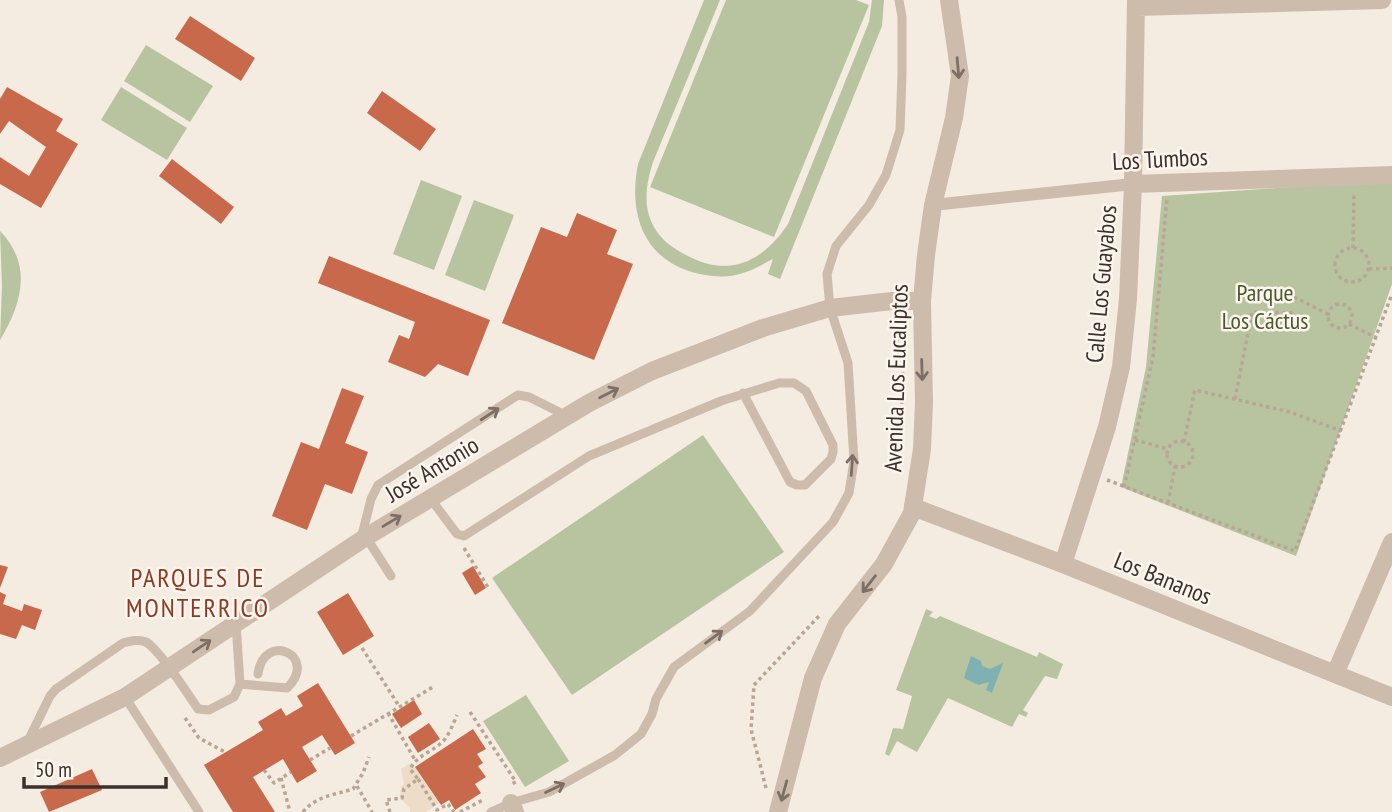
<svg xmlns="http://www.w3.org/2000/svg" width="1392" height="812" viewBox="0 0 1392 812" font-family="'PT Sans Narrow',sans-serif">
  <rect width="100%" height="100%" fill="#f4ebe1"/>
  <!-- green -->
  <path fill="#b8c4a0" d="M704 0H720L653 162C647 181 643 202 651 221 658 238 671 247 686 255 728 278 762 263 788 224L869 22 872 0H884L882 26 780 279 768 274 773 259C763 264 753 270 743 273 729 278 714 277 700 274 644 262 628 215 638 164Z
    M726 0H856L869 5 774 237 650 187Z
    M146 45 213 86 190 122 124 81Z
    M121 87 187 128 167 160 101 120Z
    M421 180 462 196 434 270 393 254Z
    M1392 180V284L1296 556 1121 487 1146 367 1162 196Z
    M474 200 514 215 485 291 445 275Z
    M0 231C33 265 22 304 0 340L2 286Z
    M703 435 784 552 572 695 492 578Z
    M926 609 933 612 929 616 936 619 940 616 1037 657 1039 652 1063 664 1057 679 1045 676 1023 710 1028 713 1026 717 1019 714 1012 727 948 698 917 752 897 741 889 756 885 754 893 728 903 729 912 696 896 690Z
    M526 695 569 761 525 787 483 721Z"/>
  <!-- plaza -->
  <path fill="#ecdcc8" d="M409 764 415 767 439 803 426 812H410V808L400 798 401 787 404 783 401 769Z"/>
  <!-- water -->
  <path fill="#7fb0b2" d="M971 656 981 661 982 666 990 669 1003 663 992 693 986 690 989 682 978 685 964 678Z"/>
  <!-- building -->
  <path fill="#c8694b" d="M190 16 255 58 241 81 175 39Z
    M7 87 63 119 56 131 78 144 41 208 0 184V157L29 176 46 147 9 121 0 134V99Z
    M382 91 436 129 420 151 367 113Z
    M172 159 234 207 221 224 159 176Z
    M577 213 617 230 607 254 633 264 594 360 502 323 541 227 567 237Z
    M329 256 490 320 468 376 438 364 425 377 388 362 399 335 409 339 415 322 318 283Z
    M342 388 364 396 345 443 368 452 352 494 325 484 307 530 272 516 301 442 319 449Z
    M0 565 8 567 0 588Z
    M473 566 486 588 475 595 462 573Z
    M0 592 6 595 3 604 22 611 24 604 42 610 35 630 22 625 16 639 0 634Z
    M348 593 374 636 343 655 317 612Z
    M318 683 355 743 335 755 322 735 302 747 317 771 297 783 283 759 253 777 275 812H233L204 765 263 730 258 722 281 708 286 716 303 706 297 696Z
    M414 700 422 714 401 728 392 714Z
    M429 723 440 739 418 753 408 737Z
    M473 729 486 749 477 754 483 763 478 766 486 777 475 784 481 793 455 810 449 800 441 805 415 767Z
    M92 769 102 790 49 812 40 792Z"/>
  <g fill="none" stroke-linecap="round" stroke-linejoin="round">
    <!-- path -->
    <path stroke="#b9a596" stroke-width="3.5" stroke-dasharray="3.5 3.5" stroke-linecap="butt" d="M1335 265a17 17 0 1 1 34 0a17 17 0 1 1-34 0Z
      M1353 248 1354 194
      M1369 269 1392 268
      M1294 297 1328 314
      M1328 316a12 12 0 1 1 24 0a12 12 0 1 1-24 0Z
      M895 317 903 361 900 462
      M1349 324 1377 338
      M1235 399 1252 312 1295 313
      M1135 440 1168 449
      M1167 454a13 13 0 1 1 26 0a13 13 0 1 1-26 0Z
      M1184 442 1195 390 1290 412 1341 431
      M1107 480 1295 551 1392 294
      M1124 487 1153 357 1167 198
      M1168 503 1175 466
      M464 548 489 589
      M362 648 399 706
      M470 712 516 782 511 784
      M388 713 415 760
      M185 718 199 738 225 752
      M351 736 433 687
      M310 760 330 748
      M264 770 274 783 291 772
      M281 778 290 812
      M418 779 437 810 448 804 454 812
      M357 786 372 812
      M766 788 751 729 754 685 820 615
      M303 812C316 796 334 795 353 789L363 773 369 757
      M390 812 386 800 402 798 404 789 418 779 410 769C417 756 429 753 440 744 448 738 453 724 457 715
      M460 812 483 800"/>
    <!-- service -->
    <path stroke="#cdbbac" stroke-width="9" d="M430 498 457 534 464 536 589 456 721 401 779 383H794L806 391 833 445V452L831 459 805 485H797L790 482 743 393
      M366 537 391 576
      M361 539 371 499 378 485 518 395 529 397 567 416
      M240 684 287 688C320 656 264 630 258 674
      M125 697 199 812
      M27 743 50 696 56 689 123 643C131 641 138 639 146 642 160 650 188 694 198 709L209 710 234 697 240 684 236 623
      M491 812 511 803 549 792 615 755 641 734 652 714 656 699 674 667 750 611 833 522 849 493 854 461 848 363 830 308 827 274 836 246 869 205 886 175 900 130 902 74V17L899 0"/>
    <!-- pedestrian -->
    <path stroke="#cdbbac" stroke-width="12" d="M933 205 1133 184"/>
    <!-- minor -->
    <path stroke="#cdbbac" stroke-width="18" d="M1136 7 1382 0
      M1133 184 1392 175
      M913 507 1063 564 1392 697
      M1063 564 1107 427 1121 367 1128 299 1133 184 1136 0
      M1335 674 1392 542
      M511 803 515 812"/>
    <!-- tertiary -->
    <path stroke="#cdbbac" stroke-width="18" d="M0 758 125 697 366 537 589 403 652 371 763 328 830 308 892 301H922
      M778 812 813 678 837 624 884 564 912 513 922 449 924 403 922 301 926 255 933 205 954 118 960 76 949 0"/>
  </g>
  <!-- one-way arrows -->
  <defs><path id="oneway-shaft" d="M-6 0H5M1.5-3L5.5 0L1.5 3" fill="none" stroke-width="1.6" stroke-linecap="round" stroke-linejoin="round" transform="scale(1.75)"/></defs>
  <g stroke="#7d6f65">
    <use href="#oneway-shaft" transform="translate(958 68) rotate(85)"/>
    <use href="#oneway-shaft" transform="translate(922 370) rotate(88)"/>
    <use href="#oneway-shaft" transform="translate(609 393) rotate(-27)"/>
    <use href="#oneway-shaft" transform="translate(490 414) rotate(-33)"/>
    <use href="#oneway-shaft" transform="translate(852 465) rotate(-86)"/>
    <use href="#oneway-shaft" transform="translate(392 521) rotate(-31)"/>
    <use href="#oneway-shaft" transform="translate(869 584) rotate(128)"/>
    <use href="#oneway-shaft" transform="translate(714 637) rotate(-36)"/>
    <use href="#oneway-shaft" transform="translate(202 646) rotate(-34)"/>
    <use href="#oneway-shaft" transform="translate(555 788) rotate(-26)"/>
    <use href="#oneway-shaft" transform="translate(784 791) rotate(105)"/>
  </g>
  <g text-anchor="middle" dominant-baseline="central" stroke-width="5" stroke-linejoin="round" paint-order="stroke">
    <!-- street labels -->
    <g font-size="24" fill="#3b302b" stroke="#fbf5ee">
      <text transform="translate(1160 159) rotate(-3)">Los Tumbos</text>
      <text transform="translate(1101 284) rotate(-85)">Calle Los Guayabos</text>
      <text transform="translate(896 378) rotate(-88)">Avenida Los Eucaliptos</text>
      <text transform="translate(432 469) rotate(-31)">José Antonio</text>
      <text transform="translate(1163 578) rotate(22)">Los Bananos</text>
    </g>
    <!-- park labels -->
    <g font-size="24" fill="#4a5a2e" stroke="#fbf5ee">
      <text x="1265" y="292">Parque<tspan x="1265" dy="28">Los Cáctus</tspan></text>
    </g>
    <!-- neighbourhood labels -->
    <g font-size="26" letter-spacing="2" fill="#8c3b22" stroke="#fbf5ee">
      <text x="198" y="577">PARQUES DE<tspan x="198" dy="30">MONTERRICO</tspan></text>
    </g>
  </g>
  <!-- scale -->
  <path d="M24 777v10h142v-10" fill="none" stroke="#3b302b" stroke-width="3.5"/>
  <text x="35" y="777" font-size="21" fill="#3b302b" stroke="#fbf5ee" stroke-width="5" paint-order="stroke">50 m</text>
</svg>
